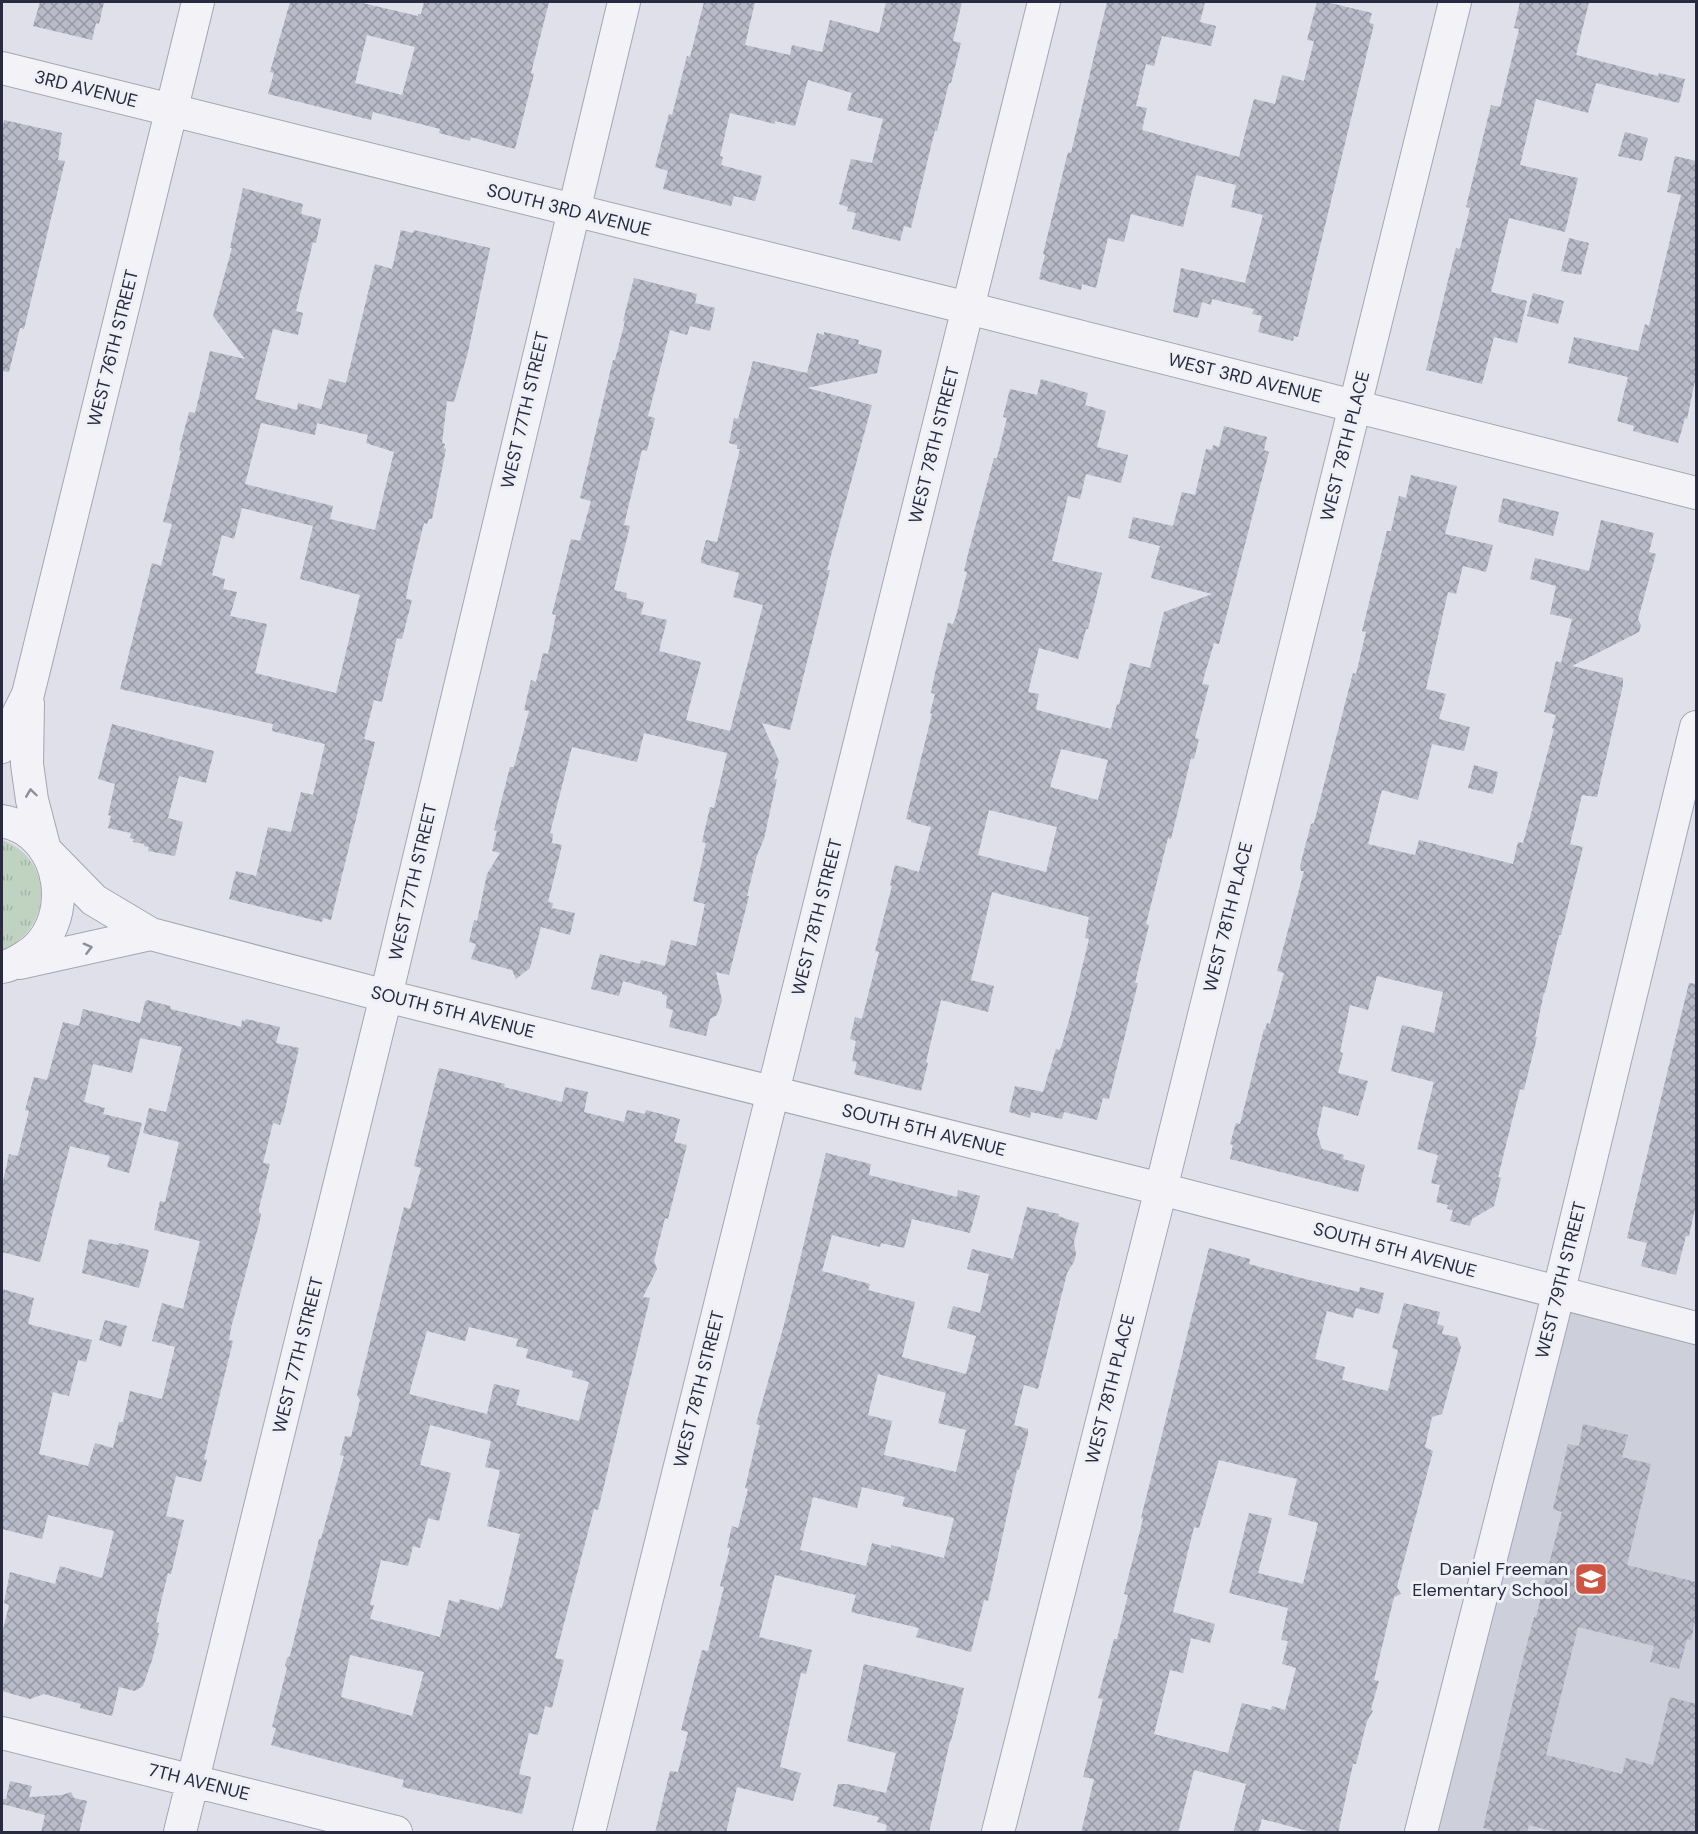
<svg xmlns="http://www.w3.org/2000/svg" width="1698" height="1834" viewBox="0 0 1698 1834" font-family="'DM Sans',sans-serif">
  <defs>
    <pattern id="grass-tufts" width="24" height="20" patternUnits="userSpaceOnUse" patternTransform="scale(1.5)"><rect width="24" height="20" fill="#c0d3c1"/><path d="M3 7l-1-3M5 7V3M7 7l1-3M15 17l-1-3M17 17v-4M19 17l1-3" fill="none" stroke="#a5b5a7"/></pattern>
    <pattern id="building-cross-hatch" width="8" height="8" patternUnits="userSpaceOnUse" patternTransform="scale(1.5)"><rect width="8" height="8" fill="#b9bbc8"/><path d="M0 0l8 8M0 8l8-8" fill="none" stroke="#9698a4"/></pattern>
  </defs>
  <rect width="100%" height="100%" fill="#dfe0e9"/>
  <!-- built -->
  <path fill="#cdcfdb" d="M1559 1293 1696 1326V1832H1421Z"/>
  <!-- grass -->
  <path fill="url(#grass-tufts)" d="M2 840C55 859 53 930 2 950Z"/>
  <!-- building -->
  <path fill="url(#building-cross-hatch)" fill-rule="evenodd" d="M40 2H104L99 24 96 23 92 40 33 26Z
    M290 2H358L418 16V14H421L424 2H549L531 73 534 74 515 149 471 137 470 141 439 133 440 129 373 112 371 120 268 94 274 73 270 72ZM367 35 415 47 402 95 355 83Z
    M704 2H755L745 45 790 55 792 45 822 52 830 20 879 33 886 2H962L953 41 961 43 951 83H949L937 131 935 130 911 228 904 226 900 241 852 229 856 213 847 211 848 207 839 204 851 159 872 163 883 119 847 110 852 93 808 80 795 126 775 121V124L730 113 720 156 723 157 721 165 762 176 755 201 734 196 731 206 663 189 668 171 655 167 669 114 672 115 687 56 690 57Z
    M1107 2H1205L1200 22 1216 26 1211 46 1162 36 1154 66 1146 64 1136 106 1147 108 1142 130 1239 157 1254 99 1275 104 1282 75 1304 81 1314 41 1307 40 1317 2H1326L1372 13 1369 23 1374 24 1298 337 1294 336 1293 341 1258 332 1262 316 1252 314 1254 309 1212 299 1211 305 1202 302 1198 318 1173 312 1181 268 1245 283 1263 215 1231 207 1236 185 1196 175 1183 227 1131 214 1124 242 1108 238 1096 288 1082 284 1081 290 1039 279 1045 255 1043 254 1068 152 1071 153Z
    M1520 2H1589L1576 55 1658 76 1659 73 1685 79 1679 103 1596 83 1588 113 1536 99 1520 165 1578 178 1565 232 1509 218 1491 292 1527 301 1517 343 1494 337 1482 384 1426 370 1456 248 1460 249 1470 208 1466 207 1491 105 1500 107 1519 29 1514 28Z
    M4 120 62 133 58 160 65 161 24 329 20 328 9 372 2 371V132Z
    M1625 132 1648 138 1642 161 1618 156Z
    M1675 156 1696 161V376L1687 419 1685 418 1678 443 1633 431 1634 426 1617 421 1628 377 1568 363 1574 337 1638 351 1645 324 1649 326 1681 195 1667 192Z
    M243 188 303 204 301 214 321 219 316 243 313 242 296 311 303 313 298 335 273 329 255 399 297 410 298 403 321 409 329 379 346 383 375 264 392 269 401 230 413 233 414 230 490 248 468 352 454 402 447 401 442 443 445 444 444 448 446 449 432 519H429L427 524 424 523 408 587 406 599 412 600 402 639 397 638 382 702 374 700 364 739 375 742 331 920 323 918 322 922 229 899 236 871 256 876 268 827 291 832 301 792 313 795 325 744 272 731 273 724 120 689 152 563 161 566 172 524 163 522 181 451 179 450 189 412 195 413 210 351 245 359 213 316 232 248H230ZM261 423 315 435 317 423 368 435 366 443 394 452 375 530 330 519 333 506 245 484ZM242 508 313 526 300 579 360 595 336 693 255 673 267 624 230 616 237 592 223 589 225 579 212 575 222 535 234 539Z
    M1569 238 1589 243 1581 275 1561 271Z
    M634 278 697 294 695 303 715 308 710 331 690 326 687 335 670 330 648 416 655 418 647 451 642 450 624 525 630 526 614 590 627 593 626 598 644 602 641 614 667 620 659 651 701 662 686 720 730 731 763 605 733 597 739 573 701 563V559L706 540 717 542 740 449H737V445L729 443 734 418 738 419 753 361 807 373 817 333 824 335V332L859 340 858 344 882 350 877 373 807 388 872 405 827 570H830L790 730 762 723 779 761 774 779H777L764 839 757 855 747 896H749L729 975 716 972 722 1001 717 1015 710 1019 706 1036 669 1027 673 1010 666 1008 667 996 662 994V992L623 981 619 996 591 989 600 954 640 964 641 960 665 966 671 940 696 946 705 904 693 901 706 843 702 842 710 807 714 808 727 753 644 733 637 762 572 747 550 833 553 834 552 843 562 845 548 902 553 903 552 908 575 913 570 935 541 927 530 968 516 979 512 970 471 959 476 944 469 942 474 920 477 921 487 874 500 853 492 851 497 831 494 830 510 767H514L529 711 524 710 531 680 536 682 543 653 548 654 556 615 552 614 571 539 580 541 591 501 580 498 613 360H615L625 321H623Z
    M1533 293 1564 301 1558 324 1527 316Z
    M1041 379 1088 393 1085 405 1106 411 1097 447 1128 455 1121 483 1086 474 1080 499 1068 496 1052 561 1102 573 1088 629H1086L1078 659 1039 648 1028 692 1039 694 1036 708 1037 710 1111 729 1117 704 1119 705 1130 663 1150 668 1164 612 1212 594 1151 578 1160 546 1128 538 1133 517 1173 526 1182 492 1195 495 1206 449 1212 450 1213 445 1219 447 1224 426 1267 437 1264 450 1269 452 1219 644 1214 643 1202 684 1209 685 1195 738 1199 739 1194 759 1191 758 1171 839 1168 838 1146 924 1149 925 1135 983H1138L1109 1099 1103 1098 1097 1120 1064 1112 1062 1119 1031 1112 1030 1118 1009 1112 1015 1086 1043 1092 1056 1049 1060 1050 1063 1041 1070 1017 1089 939 1085 938 1089 917 992 892 971 980 994 986 988 1012 941 1000 926 1062 928 1063 921 1091 854 1074 857 1062 852 1061 856 1041 850 1039 855 1017 862 1019 879 952 875 951 892 886 890 885 895 865 919 872 931 827 911 822V820L906 819 932 714 930 713 935 694 931 693 935 673 948 623 953 624 956 616 967 572 964 571 969 550 994 458H997L1007 418 1003 417 1010 389 1037 395ZM1061 749 1108 760 1098 800 1050 787ZM989 810 1057 827 1046 872 978 855Z
    M1411 475 1457 486 1445 534 1493 545 1486 572 1463 566 1456 594 1448 592 1426 689 1446 694 1439 719 1470 727 1464 751 1432 744 1418 800 1382 790 1368 844 1415 855 1419 840 1513 864 1518 842 1523 843 1554 729 1552 728 1556 715 1544 712 1556 661 1561 663 1572 619 1550 614 1556 586 1530 579 1535 558 1589 571 1601 520 1654 533 1649 552 1656 554 1638 619 1641 625 1639 632 1572 666 1623 678V685L1597 797 1582 795 1570 844 1583 847 1561 935H1559L1545 993 1544 992 1535 1037H1537L1524 1090 1520 1089 1498 1177 1501 1178 1494 1206 1472 1219 1470 1226 1450 1221 1453 1210 1447 1209 1448 1205 1436 1202 1440 1185 1431 1183 1438 1155 1417 1149 1434 1082 1391 1071 1402 1025 1434 1033 1443 992 1377 976 1368 1010 1350 1005 1340 1052 1343 1053 1338 1073 1368 1081 1358 1116 1323 1106 1317 1133 1322 1149 1344 1155 1343 1159 1365 1165 1358 1192 1230 1159 1233 1145 1230 1144 1236 1123 1240 1124 1264 1029 1265 1030 1267 1023 1270 1024 1284 973 1277 971 1304 871H1301L1300 866 1311 824 1314 823 1353 673 1356 674 1366 632 1362 631 1387 531H1391L1399 496 1406 498Z
    M1503 498 1559 512 1553 536 1498 522Z
    M112 724 214 751 206 783 179 776 168 818 183 822 175 856 148 851 149 847 144 846V844L133 842 134 839 130 838 131 833 108 828 111 816 108 815 115 784 98 779Z
    M1474 765 1498 772 1493 794 1468 788Z
    M1689 983 1696 984V1204L1689 1236H1686L1676 1275 1641 1266 1647 1243 1627 1238Z
    M147 1000 170 1006 171 1009 241 1027 242 1020 245 1021 246 1019 280 1027 276 1043 299 1048 284 1113 280 1125 273 1123 263 1163 270 1164 259 1208V1213H261L260 1220 231 1328 229 1340 233 1341 204 1459 207 1460 201 1482 176 1476 166 1516 184 1520 171 1574 168 1573 156 1622 159 1623 157 1633H159L152 1660 143 1686 135 1691 119 1687 112 1716 80 1708 81 1704 44 1694 30 1699 2 1691V1634L9 1605 4 1603 10 1572 55 1584 60 1566 102 1578 114 1531 48 1515 42 1539 2 1529V1289L34 1298 28 1324 92 1340 86 1362 78 1360 69 1396 53 1392 39 1454 88 1466 95 1443 113 1448 119 1422H123L130 1391 162 1399 175 1347 152 1341 162 1303 183 1309 200 1241 154 1230 160 1201 165 1202 179 1142 143 1133 149 1108 166 1112 182 1047 140 1038 132 1073 93 1064 84 1102 105 1108 103 1114 142 1123 129 1173 107 1167 110 1156 70 1146 40 1262 2 1252V1186L9 1154 17 1156 19 1151 29 1111 25 1110 34 1077 47 1080 63 1022 79 1026 83 1009 140 1023 145 1002Z
    M439 1068 505 1084 504 1087 562 1102 565 1087 588 1092 584 1112 624 1122 627 1110 645 1114 646 1110 680 1119 674 1142 687 1145 668 1219 665 1218 654 1261 657 1269 643 1297 650 1298 598 1510 594 1509 555 1658 564 1660 552 1708 545 1706 538 1735 529 1733 519 1774 531 1777 522 1814 402 1787 404 1780 271 1745 276 1728 272 1727 287 1668 285 1665 287 1658 290 1656 319 1539H321L344 1456 340 1455 345 1436 351 1437 360 1400 357 1395 404 1207 410 1209 421 1168 414 1166ZM469 1327 518 1339 516 1346 528 1349 526 1358 573 1371 572 1377 589 1382 579 1421 516 1405 520 1390 494 1384 487 1414 409 1394 427 1331 465 1341ZM430 1425 491 1441 485 1467 500 1470 487 1526 520 1534 502 1608 499 1607V1610L460 1599 459 1603 449 1600 440 1637 370 1619 374 1605H370L381 1560 408 1566 413 1546 420 1548 428 1518 439 1521 451 1473 420 1465ZM350 1655 424 1672 412 1716 341 1697Z
    M826 1153 871 1164 869 1175 957 1197 958 1190 980 1196 970 1233 912 1219 904 1248 881 1243 880 1247 832 1235 822 1271 870 1284 868 1290 915 1302 902 1357 966 1374 976 1336 947 1328 953 1306 980 1313 989 1274 967 1269 972 1249 1013 1259 1027 1207 1059 1214 1058 1216 1079 1223 1074 1242 1076 1254 1074 1262 1067 1273 1038 1389 1024 1385 1014 1425 1028 1429V1434L1019 1470H1017L988 1601 984 1600 971 1652 916 1637 919 1628 851 1612 856 1595 775 1575 759 1637 812 1650 806 1674 801 1673 780 1767 801 1773 793 1801 737 1787 726 1833H655L670 1771 678 1772 688 1732 681 1730 702 1650 708 1651 724 1587 720 1586 730 1548H727L732 1526 738 1528 748 1489 745 1488 760 1425 756 1424 784 1325ZM878 1374 946 1393 938 1423 966 1430 956 1472 884 1455 892 1421 868 1415ZM862 1487 905 1497 902 1506 954 1518 944 1558 891 1545V1548L872 1543 866 1566 800 1550 813 1497 857 1508Z
    M89 1239 118 1245 119 1243 149 1250 139 1288 82 1273Z
    M1209 1248 1250 1259 1249 1264 1301 1278 1359 1292 1360 1287 1384 1293 1379 1314 1356 1308 1353 1318 1327 1311 1315 1359 1345 1367 1342 1380 1388 1391 1398 1350 1392 1348 1404 1303 1440 1312 1437 1324 1444 1326 1442 1334 1457 1337 1461 1347 1442 1414 1432 1417 1425 1447 1433 1451 1397 1587 1401 1594 1394 1597 1374 1680 1379 1681 1371 1709 1373 1711 1367 1721 1356 1764H1353L1338 1833H1315L1262 1819 1258 1833H1233L1246 1784 1194 1770 1178 1833H1081L1094 1779 1083 1777 1103 1699 1098 1698 1114 1639H1117L1128 1595 1124 1594 1143 1519 1141 1518ZM1219 1460 1297 1479 1288 1515 1318 1523 1303 1584 1258 1573 1272 1518 1249 1513 1229 1593 1288 1608 1281 1640 1288 1641 1282 1664 1296 1668 1285 1710 1272 1706 1271 1710 1242 1703 1228 1753 1154 1734 1170 1670 1183 1673 1191 1638 1210 1643 1215 1624 1173 1612 1194 1527 1199 1528Z
    M105 1320 127 1326 121 1347 99 1340Z
    M1583 1424 1628 1435 1622 1457 1651 1464 1627 1565 1696 1582V1616L1691 1640 1687 1639 1679 1669 1650 1662 1654 1646 1578 1627 1546 1755 1622 1774 1626 1758 1653 1765 1670 1697 1696 1704V1833H1559L1529 1825 1527 1833H1500L1483 1828 1520 1671 1534 1617H1536L1562 1512 1553 1509 1568 1444 1579 1446Z
    M864 1664 964 1688 951 1741H950L929 1833H885L887 1825 877 1822 879 1817 833 1806 838 1784H847L886 1793 896 1753 847 1741Z
    M10 1781 32 1786 29 1797 62 1795 71 1792 74 1798 87 1801 79 1833H41L45 1815 2 1804V1799H6Z"/>
  <g fill="none" stroke-linecap="round" stroke-linejoin="round">
    <defs>
      <path id="minor" d="M2 68 968 308 1696 493
        M28 704 27 764 32 800 45 850
        M2 747 28 694 198 2
        M2 821C66 832 78 928 23 958 16 962 10 966 2 967
        M48 853 94 900 151 934 386 996 1161 1189 1696 1328
        M20 963 151 934
        M2 1733 396 1832
        M180 1832 386 996 624 2
        M589 1832 1044 2
        M998 1832 1161 1189 1455 2
        M1421 1832 1551 1323 1696 727"/>
    </defs>
    <!-- minor casing -->
    <use href="#minor" stroke="#a4a6b3" stroke-width="34"/>
    <!-- minor -->
    <use href="#minor" stroke="#f2f2f7" stroke-width="32"/>
  </g>
  <!-- one-way arrows -->
  <defs><path id="oneway-chevron" d="M-2-3.5L2.5 0L-2 3.5" fill="none" stroke-width="1.6" stroke-linecap="round" stroke-linejoin="round" transform="scale(1.5)"/></defs>
  <g stroke="#8d8e9c">
    <use href="#oneway-chevron" transform="translate(31 793) rotate(-98)"/>
    <use href="#oneway-chevron" transform="translate(88 948) rotate(-14)"/>
  </g>
  <!-- icons -->
  <defs>
    <symbol id="school-square" viewBox="-11 -11 22 22"><rect x="-9" y="-9" width="18" height="18" rx="4" fill="#cf5543" stroke="#eff0f6"/><path d="M0-5L7-2L0 1L-7-2ZM-4 1L0 2.5L4 1V4Q0 6-4 4Z" fill="#fff"/></symbol>
  </defs>
  <g fill-rule="evenodd">
    <use href="#school-square" x="1572" y="1560" width="38" height="38"/>
  </g>
  <g text-anchor="middle" dominant-baseline="central" stroke-width="6" stroke-linejoin="round" paint-order="stroke">
    <!-- street labels -->
    <g font-size="18" fill="#282a40" stroke="#eff0f6">
      <text transform="translate(86 89) rotate(14)">3RD AVENUE</text>
      <text transform="translate(569 210) rotate(14)">SOUTH 3RD AVENUE</text>
      <text transform="translate(113 348) rotate(-76)">WEST 76TH STREET</text>
      <text transform="translate(1245 378) rotate(14)">WEST 3RD AVENUE</text>
      <text transform="translate(525 410) rotate(-77)">WEST 77TH STREET</text>
      <text transform="translate(934 445) rotate(-76)">WEST 78TH STREET</text>
      <text transform="translate(1345 446) rotate(-76)">WEST 78TH PLACE</text>
      <text transform="translate(413 882) rotate(-77)">WEST 77TH STREET</text>
      <text transform="translate(817 917) rotate(-76)">WEST 78TH STREET</text>
      <text transform="translate(1228 917) rotate(-76)">WEST 78TH PLACE</text>
      <text transform="translate(453 1012) rotate(14)">SOUTH 5TH AVENUE</text>
      <text transform="translate(924 1130) rotate(14)">SOUTH 5TH AVENUE</text>
      <text transform="translate(1395 1250) rotate(15)">SOUTH 5TH AVENUE</text>
      <text transform="translate(1561 1280) rotate(-76)">WEST 79TH STREET</text>
      <text transform="translate(298 1355) rotate(-76)">WEST 77TH STREET</text>
      <text transform="translate(699 1389) rotate(-76)">WEST 78TH STREET</text>
      <text transform="translate(1110 1389) rotate(-76)">WEST 78TH PLACE</text>
      <text transform="translate(199 1782) rotate(14)">7TH AVENUE</text>
    </g>
    <!-- poi labels -->
    <g font-size="18" fill="#282a40" stroke="#eff0f6" text-anchor="end">
      <text x="1568" y="1569">Daniel Freeman<tspan x="1568" dy="21">Elementary School</tspan></text>
    </g>
  </g>
  <!-- border -->
  <rect width="1698" height="1834" fill="none" stroke="#282a40" stroke-width="6"/>
</svg>
